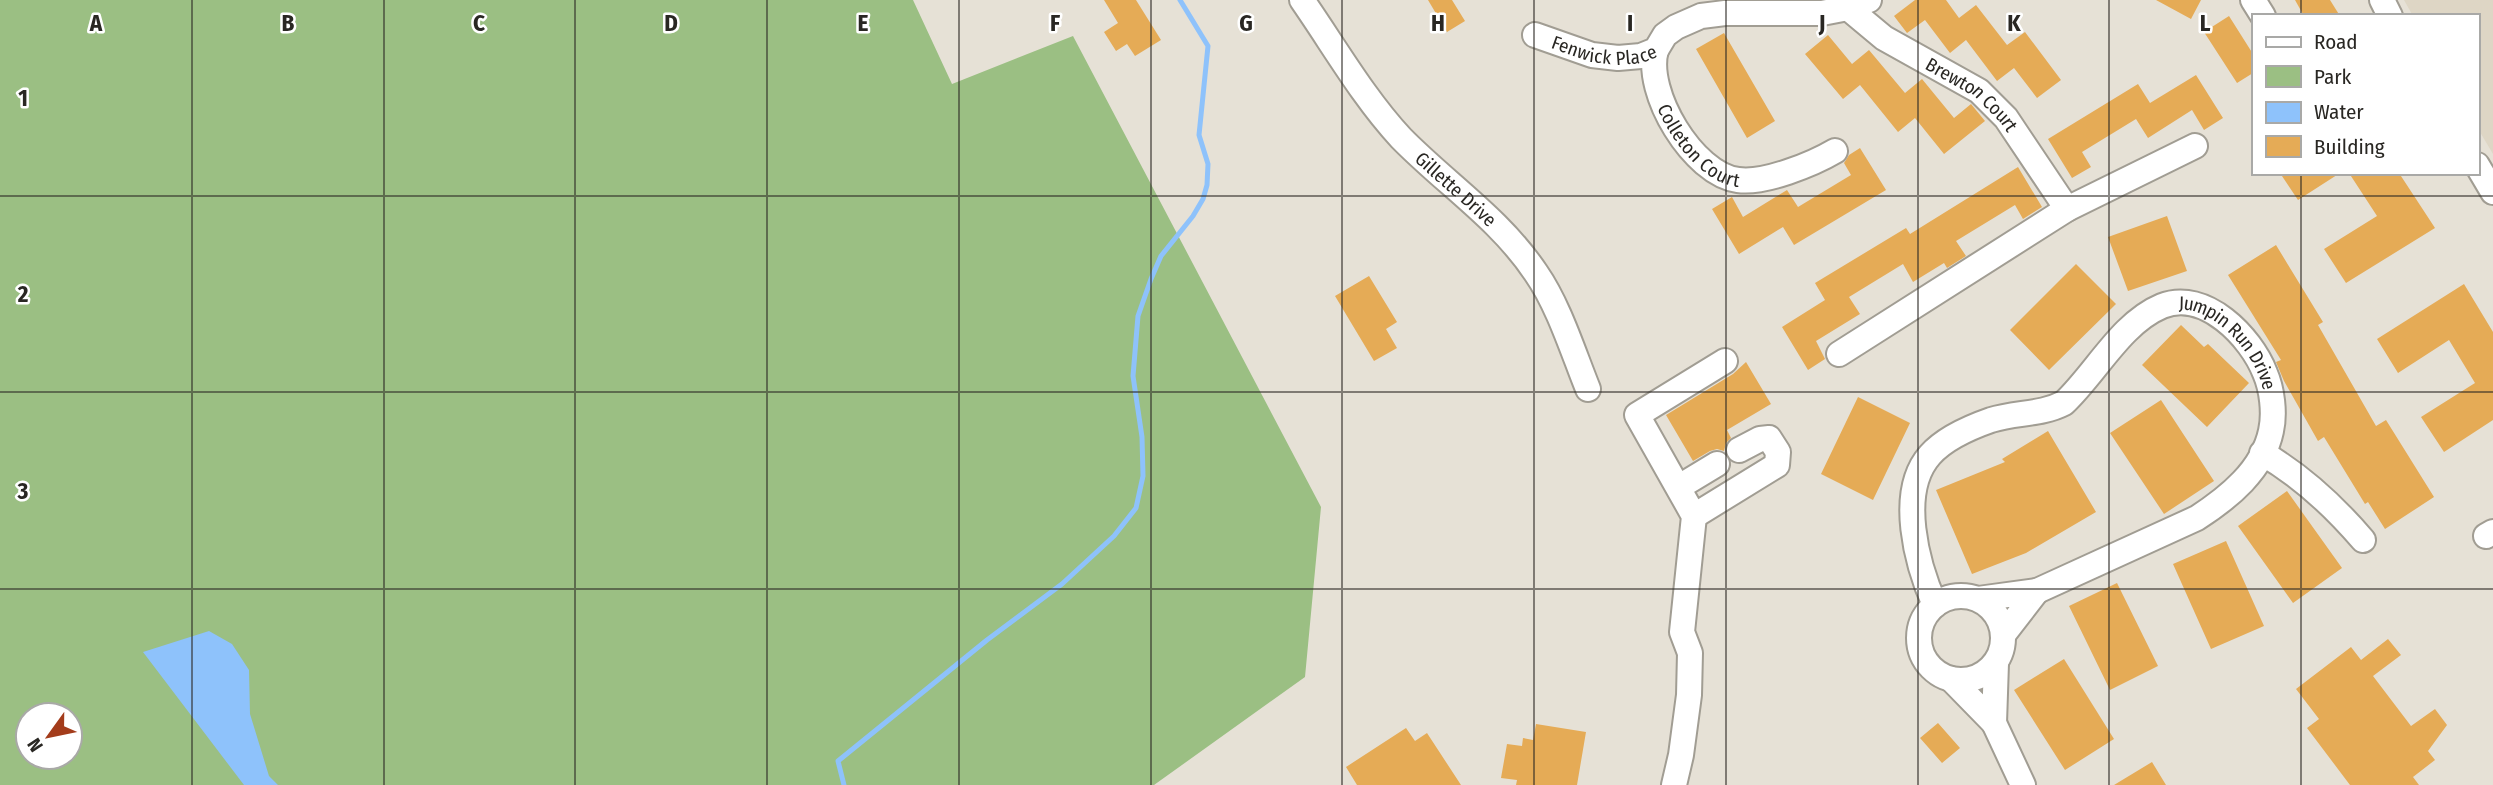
<svg xmlns="http://www.w3.org/2000/svg" width="2493" height="785" viewBox="0 0 2493 785" font-family="'Fira Sans Condensed',sans-serif">
  <rect width="100%" height="100%" fill="#e6e1d6"/>
  <!-- built -->
  <path fill="#ded6c5" d="M2404 0H2493V154L2477 127V16H2413Z"/>
  <!-- green -->
  <path fill="#9bbf83" fill-rule="evenodd" d="M0 0H913L952 84 1073 36 1321 507 1305 677 1154 785H0ZM28 715H70V757H28Z"/>
  <!-- water -->
  <path fill="#8ec2fb" d="M209 631 232 644 249 670 250 714 269 776 278 785H244L143 652Z"/>
  <g fill="none" stroke-linecap="round" stroke-linejoin="round">
    <!-- stream -->
    <path stroke="#8ec2fb" stroke-width="5" d="M844 785 838 761 987 640 1062 584 1114 536 1136 508 1143 476 1142 437 1133 376 1138 316 1151 279 1161 256 1193 216 1203 199 1207 185 1208 164 1199 135 1208 46 1180 0"/>
  </g>
  <!-- building -->
  <path fill="#e5ab56" d="M1104 0H1136L1161 40 1135 56 1127 44 1116 51 1104 32 1118 23Z
    M1428 0H1452L1465 21 1447 32Z
    M1915 0H1946L1959 18 1976 5 2007 45 2025 32 2061 80 2037 98 2014 68 1997 81 1966 40 1950 53 1925 20 1907 33 1894 16Z
    M2156 0H2201L2191 19Z
    M2295 0H2330L2340 16H2304Z
    M2229 16 2253 54V73L2237 83 2204 32Z
    M1724 33 1775 121 1747 138 1696 49Z
    M1828 35 1852 64 1869 50 1905 93 1922 79 1954 118 1971 104 1985 121 1944 154 1915 118 1898 132 1860 85 1843 99 1805 54Z
    M2196 75 2223 118 2204 130 2192 110 2148 138 2136 119 2082 152 2091 167 2072 178 2048 139 2138 84 2150 103Z
    M1860 148 1886 190 1794 245 1783 227 1739 254 1712 209 1732 197 1743 217 1787 190 1798 207 1851 175 1844 163 1849 155Z
    M2018 167 2042 207 2023 219 2015 205 1956 241 1966 256 1947 268 1944 263 1913 282 1903 264 1849 297 1860 314 1816 341 1825 359 1808 370 1782 327 1825 300 1815 283 1906 228 1910 234Z
    M2280 173H2340L2298 200Z
    M2349 173H2399L2435 228 2346 283 2324 249 2377 216Z
    M2167 216 2187 271 2128 291 2108 237Z
    M2276 245 2323 322 2318 325 2376 426 2386 420 2434 497 2385 529 2368 502 2365 504 2324 437 2318 441 2284 381 2276 362 2281 360 2228 275Z
    M2076 264 2116 304 2049 370 2010 330Z
    M1369 276 1397 322 1386 329 1397 348 1374 361 1335 296Z
    M2464 284 2493 332V420L2444 452 2421 417 2475 383 2449 340 2398 373 2377 339Z
    M2181 325 2204 347 2208 344 2249 383 2207 427 2142 365Z
    M1746 362 1771 404 1727 430 1731 438 1726 443 1724 451 1717 449 1710 451 1693 461 1666 415 1733 374Z
    M1858 397 1910 423 1873 500 1821 474Z
    M2161 400 2214 481 2164 514 2110 433Z
    M2048 431 2096 512 2026 553 1972 574 1936 490 2005 462 2002 459Z
    M2287 491 2342 568 2293 603 2238 526Z
    M2226 541 2264 626 2211 649 2173 564Z
    M2117 583 2158 666 2110 690 2069 606Z
    M2388 639 2401 655 2373 676 2411 726 2435 709 2447 725 2428 751 2435 760 2413 777 2419 785H2350L2307 728 2319 719 2296 689 2351 647 2361 660Z
    M2064 659 2114 739 2065 770 2014 690Z
    M1938 723 1960 748 1942 763 1920 738Z
    M1536 724 1586 732 1577 785H1516L1517 780 1501 778 1507 744 1522 746 1523 738 1533 740Z
    M1406 728 1415 741 1427 733 1461 785H1357L1346 767Z
    M2152 762 2166 785H2114Z"/>
  <g fill="none" stroke-linecap="round" stroke-linejoin="round">
    <defs>
      <g id="minor">
        <path id="s1" d="M1302 0C1334 46 1363 97 1401 138 1446 184 1500 219 1536 273 1559 306 1573 352 1588 389"/>
        <path d="M2253 0 2263 16"/>
        <path d="M2382 0 2390 16"/>
        <path id="s2" d="M1848 8 1884 38 1979 91 2006 118 2067 209"/>
        <path id="s3" d="M1535 35 1592 55 1618 58 1641 56 1656 50 1665 35 1676 27 1701 16 1725 13H1822L1848 8 1869 0"/>
        <path id="s4" d="M1656 50C1644 92 1693 174 1738 180 1764 184 1813 164 1835 151"/>
        <path d="M2477 165 2493 192"/>
        <path d="M1839 354 2067 209 2195 146"/>
        <path d="M2262 453C2302 476 2333 505 2363 540"/>
        <path d="M1679 487 1717 464"/>
        <path d="M1694 516 1777 465 1778 452 1769 438 1760 439 1739 450"/>
        <path d="M2486 536 2493 532"/>
        <circle cx="1961" cy="638" r="42"/>
        <path d="M1978 599 2037 591 2003 635"/>
        <path id="s5" d="M1935 605C1917 565 1897 492 1930 455 1944 439 1971 427 1991 420 2016 412 2041 415 2064 403 2096 373 2121 323 2162 306 2205 289 2251 337 2265 373 2272 389 2275 413 2271 431 2263 470 2228 498 2197 518L2037 591"/>
        <path d="M1951 679 1994 723 1996 663"/>
        <path d="M1994 723 2023 785"/>
        <path d="M1674 785 1681 755 1689 695 1690 653 1682 632 1694 516 1637 415 1725 361"/>
      </g>
    </defs>
    <!-- minor casing -->
    <use href="#minor" stroke="#a19d93" stroke-width="28"/>
    <!-- minor -->
    <use href="#minor" stroke="#fff" stroke-width="24"/>
  </g>
  <!-- grid -->
  <path fill="none" stroke="#292723" stroke-width="2" stroke-opacity="0.55" d="M192 0V785M384 0V785M575 0V785M767 0V785M959 0V785M1151 0V785M1342 0V785M1534 0V785M1726 0V785M1918 0V785M2109 0V785M2301 0V16M2301 173V785M0 196H2493M0 392H2493M0 589H2493"/>
  <g text-anchor="middle" dominant-baseline="central" stroke-width="5" stroke-linejoin="round" paint-order="stroke">
    <!-- street labels -->
    <g font-size="19" fill="#292723" stroke="#fff">
      <text stroke="none"><textPath href="#s3" startOffset="72">Fenwick Place</textPath></text>
      <text stroke="none"><textPath href="#s2" startOffset="152">Brewton Court</textPath></text>
      <text stroke="none"><textPath href="#s4" startOffset="112">Colleton Court</textPath></text>
      <text stroke="none"><textPath href="#s1" startOffset="245">Gillette Drive</textPath></text>
      <text stroke="none"><textPath href="#s5" startOffset="527">Jumpin Run Drive</textPath></text>
    </g>
  </g>
  <g font-size="23" text-anchor="middle" font-weight="bold" fill="#292723" stroke="#fff" stroke-width="5" stroke-linejoin="round" paint-order="stroke">
    <text x="96" y="31">A</text>
    <text x="288" y="31">B</text>
    <text x="479" y="31">C</text>
    <text x="671" y="31">D</text>
    <text x="863" y="31">E</text>
    <text x="1055" y="31">F</text>
    <text x="1246" y="31">G</text>
    <text x="1438" y="31">H</text>
    <text x="1630" y="31">I</text>
    <text x="1822" y="31">J</text>
    <text x="2014" y="31">K</text>
    <text x="2205" y="31">L</text>
    <text x="23" y="106">1</text>
    <text x="23" y="302">2</text>
    <text x="23" y="499">3</text>
  </g>
  <!-- legend -->
  <rect x="2252" y="14" width="228" height="161" fill="#ffffff" stroke="#a9a9a7" stroke-width="2"/>
  <rect x="2266" y="37" width="35" height="10" fill="#ffffff" stroke="#a9a9a7" stroke-width="2"/>
  <text x="2314" y="49" font-size="21" fill="#292723">Road</text>
  <rect x="2266" y="66" width="35" height="21" fill="#9bbf83" stroke="#a9a9a7" stroke-width="2"/>
  <text x="2314" y="84" font-size="21" fill="#292723">Park</text>
  <rect x="2266" y="102" width="35" height="21" fill="#8ec2fb" stroke="#a9a9a7" stroke-width="2"/>
  <text x="2314" y="119" font-size="21" fill="#292723">Water</text>
  <rect x="2266" y="136" width="35" height="21" fill="#e5ab56" stroke="#a9a9a7" stroke-width="2"/>
  <text x="2314" y="154" font-size="21" fill="#292723">Building</text>
  <!-- north arrow -->
  <g transform="translate(49 736) rotate(237)"><circle r="33" fill="#ffffff" stroke="#a9a9a7" stroke-width="2"/>
  <path d="M0-5L12 26L0 18L-12 26Z" fill="#a33c1b"/>
  <text y="-10" font-size="19" font-weight="bold" text-anchor="middle" fill="#292723">N</text>
  </g>
</svg>
